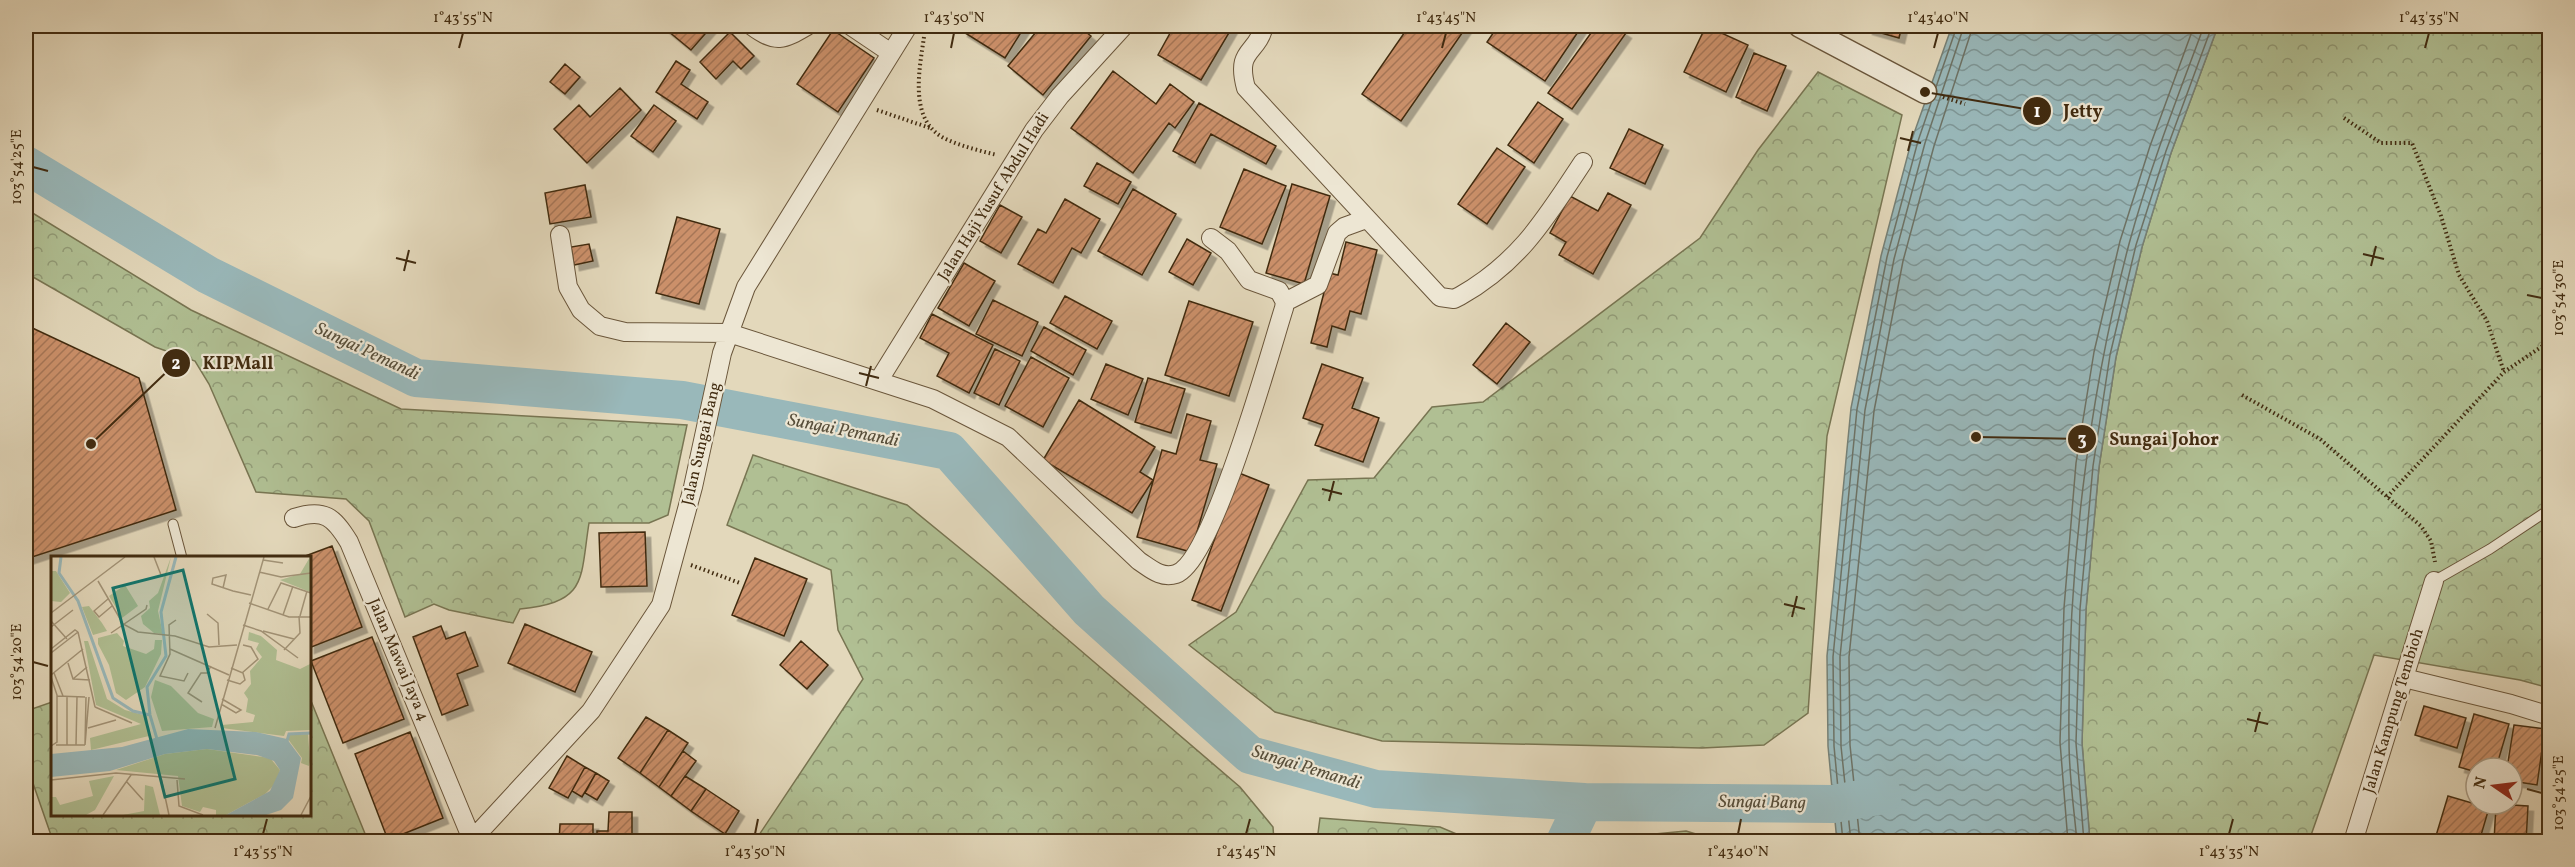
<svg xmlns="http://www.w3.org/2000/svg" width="2575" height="867" viewBox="0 0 2575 867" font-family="Vollkorn,serif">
  <defs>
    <pattern id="forest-crowns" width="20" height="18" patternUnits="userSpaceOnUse" patternTransform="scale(1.5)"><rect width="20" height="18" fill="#b0bf93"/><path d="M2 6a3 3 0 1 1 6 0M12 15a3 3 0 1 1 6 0" fill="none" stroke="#919b77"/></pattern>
    <pattern id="water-waves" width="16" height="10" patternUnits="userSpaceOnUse" patternTransform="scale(1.5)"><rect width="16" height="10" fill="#99b8ba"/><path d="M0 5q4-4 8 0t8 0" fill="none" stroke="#7e9696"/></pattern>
    <pattern id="building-hatch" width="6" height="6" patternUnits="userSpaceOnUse" patternTransform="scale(1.5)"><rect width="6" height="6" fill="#cb906b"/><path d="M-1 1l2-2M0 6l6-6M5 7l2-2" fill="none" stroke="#a67657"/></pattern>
    <filter id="shadow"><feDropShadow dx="5.5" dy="5.5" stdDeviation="0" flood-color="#0004"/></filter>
  </defs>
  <rect width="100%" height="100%" fill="#e3d8bb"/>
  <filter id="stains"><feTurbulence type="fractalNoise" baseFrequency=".00333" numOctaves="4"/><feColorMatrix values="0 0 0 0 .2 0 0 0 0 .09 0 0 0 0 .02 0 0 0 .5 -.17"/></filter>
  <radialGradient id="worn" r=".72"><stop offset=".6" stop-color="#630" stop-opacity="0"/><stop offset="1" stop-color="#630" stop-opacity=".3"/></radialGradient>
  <!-- forest -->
  <path fill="url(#forest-crowns)" stroke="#787552" stroke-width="1.5" d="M2218 26H2549V688L2520 680 2374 655 2309 841 2090 842 2082 743 2086 609 2099 467 2116 357 2142 247 2171 153Z
    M1818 72 1902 115 1827 436 1808 713 1764 745 1702 748 1382 741 1275 712 1189 645 1236 612 1308 480 1374 478 1432 407 1483 402 1700 238 1758 150Z
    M26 209 191 310 401 409 687 425 668 515 649 523H589C580 580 588 602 520 609L513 623 449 610 434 604 405 617 369 521 346 499 256 492 209 384 195 361 155 347 26 273Z
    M753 455 907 505 989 572 1240 787 1273 827 1274 841H755L863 679 838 630 831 570 727 525Z
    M309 696 368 841H53L26 763V711L52 702V814H309Z
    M1320 818 1440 827 1473 841H1317Z
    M1686 831 1719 841H1591L1592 840Z"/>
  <!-- water -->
  <path fill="url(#water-waves)" stroke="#768076" stroke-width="1.5" d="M1952 26H2218L2171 153 2142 247 2116 357 2099 467 2086 609 2082 743 2090 841 1837 842 1828 746 1827 656 1851 408 1881 256 1912 139Z"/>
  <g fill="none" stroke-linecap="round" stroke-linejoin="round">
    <!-- shore -->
    <path stroke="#6d7265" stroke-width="1.5" d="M1936 87 1957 26
      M1843 842 1834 746 1833 657 1857 409 1887 257 1918 141 1931 103
      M1851 842 1841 746 1840 657 1865 410 1894 259 1925 143 1964 26
      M1860 842 1850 745 1849 657 1874 411 1903 261 1934 146 1973 26
      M2068 842 2060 742 2064 608 2076 463 2094 352 2120 241 2150 146 2194 26
      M2077 842C2074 809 2069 775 2069 742 2067 578 2087 403 2129 244 2149 170 2177 98 2204 26
      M2084 842 2076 743 2080 609 2093 466 2110 355 2136 245 2166 151 2212 26"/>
    <!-- river -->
    <path stroke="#99b8ba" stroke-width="38" d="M26 165 208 275 416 378 682 400 949 451 1089 610 1250 755 1376 789 1584 802
      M1565 842 1584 802 1833 804 1883 795"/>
  </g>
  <!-- building -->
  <path fill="url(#building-hatch)" stroke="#412b10" stroke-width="1.5" filter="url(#shadow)" d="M662 26H712L691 50Z
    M966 26H1025L1005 58 962 31Z
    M1041 26H1078L1091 36 1043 95 1008 66Z
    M1174 26H1233L1201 80 1158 55Z
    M1409 26H1467L1401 121 1362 94Z
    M1498 26H1582L1545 81 1487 42Z
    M1596 26H1615L1626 33 1572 109 1548 93Z
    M1706 26 1748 45 1726 92 1684 72Z
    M1868 26H1902L1899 38 1867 29Z
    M833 30 874 58 838 112 797 84Z
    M730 32 754 56 741 69 733 61 716 79 700 62Z
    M1754 53 1786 66 1767 111 1736 97Z
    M676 61 690 70 681 84 708 102 697 119 656 92Z
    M565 64 580 77 565 94 550 82Z
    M1113 71 1156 104 1170 84 1194 102 1175 128 1169 123 1133 173 1071 128Z
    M620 88 641 110 587 163 554 129 579 105 590 117Z
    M1538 102 1563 119 1534 163 1508 145Z
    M1199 103 1276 146 1266 164 1211 134 1195 163 1173 151Z
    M654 105 676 121 653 152 631 136Z
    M1629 129 1663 145 1645 184 1610 168Z
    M1497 148 1525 167 1487 224 1458 204Z
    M1097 163 1131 182 1118 204 1084 186Z
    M1244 169 1286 186 1262 244 1220 227Z
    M1292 184 1330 196 1304 284 1266 273Z
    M585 185 591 217 550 224 545 193Z
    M1133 189 1176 214 1142 275 1098 251Z
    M1608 193 1631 205 1593 274 1559 255 1566 242 1550 233 1570 196 1598 211Z
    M1065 199 1100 219 1081 253 1072 248 1053 283 1018 264 1038 229 1046 233Z
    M1000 205 1022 217 1001 253 980 241Z
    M677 217 720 229 699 304 656 293Z
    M1187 239 1211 253 1193 285 1169 272Z
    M1346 242 1377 250 1361 314 1350 311 1345 330 1332 326 1327 347 1311 343 1329 273 1338 275Z
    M589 244 593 261 574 265 571 247Z
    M964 263 995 281 969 326 938 308Z
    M1065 296 1112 321 1097 349 1050 323Z
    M993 300 1038 322 1022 356 976 334Z
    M1189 301 1253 322 1229 396 1165 375Z
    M932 314 993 345 969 393 937 376 949 353 920 338Z
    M1506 323 1530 342 1497 384 1473 365Z
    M26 325 139 378 176 510 26 559Z
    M1044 327 1086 350 1073 375 1031 351Z
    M995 349 1020 361 999 405 974 393Z
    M1031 357 1069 378 1043 427 1005 406Z
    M1106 364 1143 379 1128 415 1091 399Z
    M1322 364 1363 378 1352 408 1379 418 1363 462 1315 445 1323 425 1303 418Z
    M1148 378 1185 389 1171 433 1135 422Z
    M1079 400 1155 447 1140 472 1153 480 1132 513 1043 460Z
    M1187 414 1211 421 1200 460 1217 464 1191 552 1137 537 1162 450 1176 454Z
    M1239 473 1269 485 1221 611 1192 600Z
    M645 532 647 586 601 587 599 533Z
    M332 546 362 627 309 648V558H300Z
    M755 558 807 579 784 636 732 615Z
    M525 624 592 652 575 692 508 663Z
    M441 626 446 639 465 632 478 666 457 674 468 705 442 715 413 637Z
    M372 637 404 719 343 743 311 661Z
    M801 641 828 665 807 689 780 665Z
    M2424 706 2466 718 2457 748 2415 735Z
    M2474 714 2509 724 2496 768H2476V772L2459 767Z
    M646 717 668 730 640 773 618 758Z
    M2514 725 2545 729 2537 785 2512 781V768H2507Z
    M668 730 688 743 659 787 640 773Z
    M410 732 443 818 388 840 355 754Z
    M683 751 696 761 671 796 659 787Z
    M567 756 585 767 568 798 549 788Z
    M585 767 596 773 582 797 572 791Z
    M596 773 609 781 597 800 585 793Z
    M685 776 706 789 691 811 671 796Z
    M706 789 739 811 725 834 691 811Z
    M2448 796 2489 808 2479 842H2443L2435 839Z
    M2496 804 2528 806 2526 842H2494Z
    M2544 808H2550V842H2543Z
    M609 812H632V842H597V831H608Z
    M560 824H593V842H559Z"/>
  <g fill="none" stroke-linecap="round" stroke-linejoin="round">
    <defs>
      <path id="service" d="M173 524 182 558
        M2434 581 2490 549 2550 509"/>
      <path id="minor" d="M752 26C776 44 783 40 807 26
        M851 26 891 53
        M1264 26C1257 55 1235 48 1246 88L1440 297 1454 299 1460 296C1520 262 1546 218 1583 162
        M560 235 568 287 581 310 600 326 625 332 729 333 933 399 1008 437 1139 561C1150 568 1161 579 1176 574 1213 561 1270 352 1284 308L1285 302 1279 291 1249 280 1228 251 1211 238
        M1285 302 1318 285 1337 233 1344 227 1366 219
        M879 380 1034 130 1060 96 1124 26
        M294 518C324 508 334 517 349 542L473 842
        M2404 678 2511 704 2550 716
        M470 842 591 711 661 605 693 487 722 353 746 287 908 26
        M2353 842 2434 581"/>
      <path id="tertiary" d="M1800 26 1925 92"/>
    </defs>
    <!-- service casing -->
    <use href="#service" stroke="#6a563b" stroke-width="11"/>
    <!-- minor casing -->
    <use href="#minor" stroke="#6a563b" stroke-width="20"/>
    <!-- tertiary casing -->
    <use href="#tertiary" stroke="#6a563b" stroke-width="25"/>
    <!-- path -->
    <path stroke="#412b10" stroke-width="4" stroke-dasharray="1.5 3" stroke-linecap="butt" d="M924 37C919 72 908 123 948 140 964 147 981 151 997 155
      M1943 97 1965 104
      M877 110 930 128
      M2344 118 2381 143H2412L2441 216 2459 275 2487 321 2504 372
      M2242 395 2320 439 2421 526 2431 541 2435 562
      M2387 497 2504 372 2550 341
      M691 565 740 583"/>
    <!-- service -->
    <use href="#service" stroke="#ede6d3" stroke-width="9"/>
    <!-- minor -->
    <use href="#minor" stroke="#ede6d3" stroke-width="18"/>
    <!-- tertiary -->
    <use href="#tertiary" stroke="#ede6d3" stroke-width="22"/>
  </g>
  <!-- ticks -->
  <path fill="none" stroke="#412b10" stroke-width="2" d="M459 48 463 33M951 48 954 33M1442 48 1446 33M1934 48 1938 33M2425 48 2429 33M1900 138 1921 143M1908 151 1913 131M33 167 48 171M2363 254 2384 259M396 258 416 263M2371 266 2376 246M404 271 409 250M2527 295 2542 298M859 373 879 378M866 386 871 366M1322 489 1342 494M1329 501 1334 481M1784 604 1805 609M1792 617 1797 596M33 662 48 666M2247 719 2268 724M2255 732 2260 712M2527 789 2542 793M263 834 267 819M755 834 758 819M1246 834 1250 819M1738 834 1741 819M2229 834 2233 819"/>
  <g text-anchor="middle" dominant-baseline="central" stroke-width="4.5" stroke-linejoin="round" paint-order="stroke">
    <!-- street labels -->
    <g font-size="16" fill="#412b10" stroke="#ede6d3">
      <text transform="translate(994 197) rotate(-58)">Jalan Haji Yusuf Abdul Hadi</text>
      <text transform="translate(702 444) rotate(-77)">Jalan Sungai Bang</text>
      <text transform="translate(398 660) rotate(67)">Jalan Mawai Jaya 4</text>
      <text transform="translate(2394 711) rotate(-73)">Jalan Kampung Tembioh</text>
    </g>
    <!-- water labels -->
    <g font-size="18" font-style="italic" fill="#574e3a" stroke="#ede6d3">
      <text transform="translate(367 352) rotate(25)">Sungai Pemandi</text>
      <text transform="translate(843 431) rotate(11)">Sungai Pemandi</text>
      <text transform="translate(1306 768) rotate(17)">Sungai Pemandi</text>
      <text transform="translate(1762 803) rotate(1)">Sungai Bang</text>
    </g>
  </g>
  <!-- overview -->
  <g transform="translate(51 556)">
    <rect width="260" height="260" fill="#e3d8bb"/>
    <path d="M120 1 107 55 112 78 103 77 92 68 90 60 99 52 98 45 107 37ZM0 15H5L19 37 10 46 0 45ZM74 29 87 50 71 62 58 40ZM38 50 51 67 56 75 42 79 31 51ZM198 76 210 80 226 94 225 104 249 113 259 108V174L235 175 233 180 171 172V169L202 166 204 159 195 156 197 143 193 137 200 128 199 115 211 101 205 93 208 87 197 84ZM66 77 73 85 72 90 95 98 103 93 104 84H111L110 98 94 131 75 144 65 137 58 109 47 88V82ZM33 85H37L56 143 74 154 96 160 98 180 40 194 39 182 90 168 45 149ZM104 124 120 130 147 157 163 163 161 171 111 175 100 141ZM156 193 219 202 229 214 225 227 214 238 175 259H165V254L152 251 149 256 131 250 127 220 65 214 114 198ZM63 220 44 254 35 259H0V241H5L9 249 42 240 38 225ZM94 229 102 231 109 259H72L93 255Z" fill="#b0bf93"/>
    <path d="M259 1V36L229 24 249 18Z" fill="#b0bf93"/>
    <path d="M257 178 259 205 258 210 250 207 251 202 237 183 238 179Z" fill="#b0bf93"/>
    <path d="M137 173 205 176 236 183 250 202 242 242 230 254 215 259H175L219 235 229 214 223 205 206 199 156 193 114 198 59 215 0 221V198L71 191Z" fill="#99b8ba"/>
    <path fill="none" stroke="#99b8ba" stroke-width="3" d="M10 1 8 17 27 45 62 142 82 155 99 159 106 183M99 159 96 131 115 100 110 56 125 1M236 185 238 178 260 177"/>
    <path fill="none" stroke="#a29377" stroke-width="1.5" d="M103 1 110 19M212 4 232 7M208 16 230 21 260 17M47 25 72 68 87 76 124 80 158 91 186 89M172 32 175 19 162 22 161 28 182 35 200 39M57 43 43 55 48 61 61 50M198 47 238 61H260M217 53 230 27 260 37M0 57 74 1M156 58 167 67 168 89M232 59 242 30M249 60 256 35M125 64 118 69 119 98 109 120 133 125 137 117M0 65 16 83M192 69 210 75 247 102M0 71 22 54M212 75 243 83M27 76 44 151M60 77 95 53 96 49M0 93 24 74 27 76M119 93 178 119M233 94 249 77 248 60M0 97 27 76M17 107 22 123 39 124M3 117 12 140M191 117 207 103 200 91 192 89M0 119 32 93M0 121 6 139V186L0 190M22 123 36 111M176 124 189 128 194 124 192 117 180 112M6 140 34 141M151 146 137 137 150 117H156L160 110M170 148 185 157 190 154 171 143M44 151 81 167M37 172 65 164M164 172 213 1M5 189H34M16 189V140M25 189 26 141M34 189 38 141M34 189 35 141M110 222 118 259M0 224 65 217 134 223M126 224 128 250 152 259M75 225 92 244M52 259 80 219M250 259 260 240"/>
    <path fill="#0f766e" fill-opacity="0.15" stroke="#0f766e" stroke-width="3" d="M132 14 184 223 114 241 62 32Z"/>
    <rect width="260" height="260" fill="none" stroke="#412b10" stroke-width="3"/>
  </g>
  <!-- callouts -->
  <path fill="none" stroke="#412b10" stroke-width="2" d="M1925 92L2037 111M91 444L176 363M1976 437L2082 439"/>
  <g fill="#412b10" stroke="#ede6d3" stroke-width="2">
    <circle cx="1925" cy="92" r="6"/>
    <circle cx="91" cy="444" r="6"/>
    <circle cx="1976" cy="437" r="6"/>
    <circle cx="2037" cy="111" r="15"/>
    <circle cx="176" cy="363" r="15"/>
    <circle cx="2082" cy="439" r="15"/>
  </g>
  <g font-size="18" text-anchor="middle" font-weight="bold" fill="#fff">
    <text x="2037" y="117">1</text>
    <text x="176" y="369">2</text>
    <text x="2082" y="445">3</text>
  </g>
  <g font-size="18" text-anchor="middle" font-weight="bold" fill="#412b10" stroke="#ede6d3" stroke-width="4.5" stroke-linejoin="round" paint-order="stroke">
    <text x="2083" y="117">Jetty</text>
    <text x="238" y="369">KIPMall</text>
    <text x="2164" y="445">Sungai Johor</text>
  </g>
  <!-- margin -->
  <rect width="2575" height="867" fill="none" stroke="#e3d8bb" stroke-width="66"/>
  <!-- north arrow -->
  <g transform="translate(2494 786) rotate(284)"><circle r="28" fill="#ede6d3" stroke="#a89b85" stroke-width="1.5"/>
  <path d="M0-4.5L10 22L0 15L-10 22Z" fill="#8f2418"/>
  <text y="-9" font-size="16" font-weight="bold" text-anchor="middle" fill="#412b10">N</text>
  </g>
  <rect x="33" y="33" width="2509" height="801" fill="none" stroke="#412b10" stroke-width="2"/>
  <g font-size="15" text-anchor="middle" fill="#412b10">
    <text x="463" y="22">1°43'55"N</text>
    <text x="954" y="22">1°43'50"N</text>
    <text x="1446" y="22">1°43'45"N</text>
    <text x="1938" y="22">1°43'40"N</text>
    <text x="2429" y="22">1°43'35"N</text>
    <text transform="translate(16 167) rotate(-90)" y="5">103°54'25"E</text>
    <text transform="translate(2558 298) rotate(-90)" y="5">103°54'30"E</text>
    <text transform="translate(16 662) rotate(-90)" y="5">103°54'20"E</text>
    <text transform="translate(2558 793) rotate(-90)" y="5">103°54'25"E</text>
    <text x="263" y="856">1°43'55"N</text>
    <text x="755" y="856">1°43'50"N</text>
    <text x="1246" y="856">1°43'45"N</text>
    <text x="1738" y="856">1°43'40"N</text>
    <text x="2229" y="856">1°43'35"N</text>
  </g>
  <rect width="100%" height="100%" filter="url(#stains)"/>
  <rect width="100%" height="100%" fill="url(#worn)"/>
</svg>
